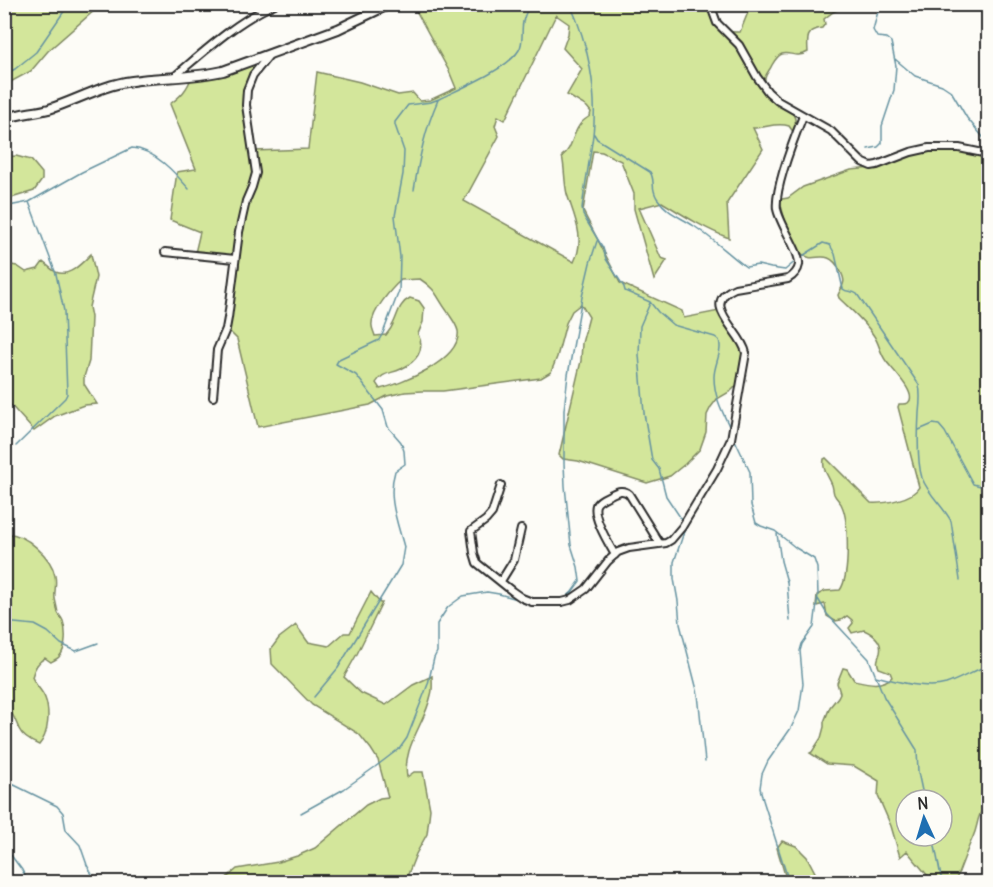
<svg xmlns="http://www.w3.org/2000/svg" width="993" height="887" viewBox="0 0 993 887" font-family="Delius,sans-serif">
  <rect width="100%" height="100%" fill="#fdfcf7"/>
  <filter id="ink" filterUnits="userSpaceOnUse"><feTurbulence type="fractalNoise" baseFrequency=".0167" numOctaves="2"/><feDisplacementMap in="SourceGraphic" scale="12" xChannelSelector="R" yChannelSelector="G"/><feConvolveMatrix kernelMatrix="1 2 1 2 8 2 1 2 1" color-interpolation-filters="sRGB"/></filter>
  <g filter="url(#ink)">
    <!-- green -->
    <path fill="#d3e69b" stroke="#7f8863" stroke-width="1.5" fill-rule="evenodd" d="M95 5 97 8 48 51 31 71 5 85V5Z
      M413 5H714C715 14 720 27 729 31 730 32 738 32 740 32L751 5H848L833 12 824 19 825 24 822 28C806 30 807 39 808 52 791 62 785 42 772 65 770 70 766 73 765 78 762 98 804 102 794 133L789 126C776 122 766 128 753 128L763 149 727 203 729 238C705 229 683 215 662 202L639 208 661 258 667 260 654 280 634 209V194L621 161 602 152 593 151 583 211 620 283 682 311 684 318 719 311 743 348V370L737 385 731 391 717 399 711 407 707 415 706 432 700 449 685 464 670 476 647 483 578 461 563 459 559 455 581 361 582 343 589 317 581 304 572 311 566 323 557 357 551 372 541 378 443 391H423L405 392 387 396 370 405 258 427 237 339 230 332 229 328 239 266 238 257 195 253 200 232 170 220 177 172 196 169 170 104C181 96 187 90 192 76L260 58 259 63 247 96 254 151 308 149 317 72 360 82 398 95 413 93 420 101 430 100 456 88 449 71ZM556 15 569 24 568 34 563 48 582 69 567 95 587 107 591 112 590 116C587 118 584 120 582 122 572 132 573 149 562 156 565 168 564 182 567 194 574 216 586 239 574 262L464 201 499 136 495 126 498 116 505 120ZM420 279C437 290 436 296 447 311 451 318 456 323 458 331 462 360 401 384 380 389L376 383C382 372 391 374 401 369 416 362 426 350 418 334L423 322 424 308 419 301 410 298C398 304 398 316 392 326 391 329 388 332 386 335L375 336C374 332 372 329 372 326 370 313 392 288 401 280Z
      M953 149 988 156V804C976 814 979 824 973 837 966 852 961 867 955 882H933L907 851 900 857 891 826 878 796 879 781 854 766 827 764 810 753 812 752 821 738 824 727V722L830 707 838 697 840 693 837 683 843 668 847 669 854 680C867 683 882 687 892 677L890 672 879 668C876 661 878 659 880 653 883 641 873 634 864 630L852 633 849 628 853 623 852 620 847 616 841 620 835 621 827 616 825 604 816 606 817 595 825 591 840 590C850 577 849 522 842 506 841 502 836 499 834 494 833 491 833 488 832 485 828 475 822 470 824 459L826 458 871 503C884 504 913 499 919 487L898 407 899 404C901 404 907 404 908 403 919 395 890 367 886 361 880 353 879 343 874 336 865 321 851 310 839 298L838 295C843 284 847 283 840 270 826 245 814 266 801 253 791 244 783 214 780 201L782 199 788 198 803 187 851 170 872 168 929 150ZM906 800H942V836H906Z
      M16 156 31 160 42 173V180L34 191 5 200V157Z
      M91 254 96 277 89 307 91 317 89 361 84 377V384L97 404 84 405 55 416 34 431 8 402 5 403V264L17 266 26 272 38 269 43 262C47 265 52 270 56 272 69 278 83 262 91 254Z
      M5 534C24 532 52 557 55 576 57 584 54 591 55 599 56 603 57 608 58 613 59 615 62 618 63 621 66 630 67 649 59 657 57 659 54 660 51 662L45 658C37 662 34 669 32 677 35 685 42 690 45 698 50 711 49 734 39 745 32 742 22 736 19 729 15 720 13 712 5 707Z
      M371 592 380 603H382L357 654 344 677 361 693 386 705 413 685 432 676C432 682 433 689 431 695 425 724 402 747 407 777L414 772H423L430 809 427 834 416 854 405 882H222L237 869 278 862 297 856 315 848 366 805 380 798 388 797 378 760 371 749 359 734 312 705 272 664 271 649 279 638 296 625 308 642 329 646 344 633H350Z
      M782 841 796 846 807 857 820 882H787L777 848Z"/>
    <g fill="none" stroke-linecap="round" stroke-linejoin="round">
      <!-- stream -->
      <path stroke="#6693a1" stroke-width="1.5" d="M150 4 156 6 172 4
        M570 4C588 43 598 92 593 135 590 159 585 184 582 208L583 215 603 248 606 259 624 287 625 291 650 302 658 312 673 325 715 337 719 340C723 352 714 364 714 377 714 397 723 413 731 430
        M895 59 915 76 942 85 951 91 967 118 988 143
        M4 75 15 69 36 52 69 4
        M594 134 597 139 650 172C656 181 650 187 657 198 668 214 679 216 694 226 712 238 729 254 746 267L758 265 771 268 785 270 797 260
        M868 149 878 147 882 143V126L894 90 896 66 891 42 886 38 877 37 873 30 880 4
        M414 190C419 159 425 129 438 100
        M4 207 29 202 82 172 132 148C154 149 176 174 189 189
        M801 257 823 243 830 245 835 254 843 289C847 293 852 290 857 294L919 385C921 394 920 404 919 413 918 431 917 462 922 478 928 494 943 506 951 521L960 580
        M650 303 640 326 639 355 644 413 652 460 659 469 666 496 682 520
        M919 430 933 424 939 425 945 432 973 484 988 488
        M734 438 750 472 751 505 756 523 761 526 775 531 796 548 814 559 817 568 818 595 814 627 802 644 800 651 803 684 799 711 791 728 768 761 762 774 760 788 763 800 789 882
        M16 446 65 398 67 394 64 311 56 274 29 202
        M686 526 674 562V579L678 601 680 624 698 694 705 762
        M777 534 781 561 787 582 790 621
        M564 599 572 592 580 581 578 567 571 545 565 486 564 463V410L568 375 582 297 590 263 597 241
        M818 599 827 614 869 659 884 697 917 750 918 772 924 800
        M4 622 35 625 48 632 61 644 76 651 98 643
        M4 657 9 647 5 623
        M876 676C895 681 926 690 946 684 960 679 974 671 988 665
        M314 697 338 668 401 565 404 547C397 521 387 497 395 471L405 464 404 451 401 442 388 427 383 410 356 375 336 364 339 359 379 340 383 333 399 291 400 257 395 216 403 174 404 151 395 125V122L408 105 431 102 439 99C459 89 508 69 519 50 524 42 521 31 523 22 524 16 527 10 530 4
        M4 780 57 806 63 813 66 830 80 845 87 865 96 882
        M301 813 344 789 375 767 400 748 407 738 428 684 434 658 437 652V624L448 607 463 596 487 592 499 594 521 600
        M933 836 942 882
        M4 846 22 870 28 882"/>
      <defs>
        <path id="minor" d="M710 4 717 23 739 45 757 77 768 92 778 101 831 131 862 162 871 166 877 165 911 152 929 148H959L988 154
          M175 76C207 49 237 21 275 4
          M165 252 235 259
          M213 397 217 350 226 329 228 318 239 232 246 201 252 187 256 173 246 105 247 90 253 75 270 54
          M501 485 492 513 486 520 471 531 474 553 477 563 512 591 522 598 532 602H562L570 600 586 589 608 561 618 552 629 548 666 543 671 540 682 527 717 469 731 439 746 353C742 331 698 304 735 288L788 279C793 276 798 271 799 265 801 253 780 225 777 209 774 189 795 136 803 116
          M615 555C609 544 592 517 596 505 598 500 606 497 612 494 618 491 623 489 629 494L660 544
          M501 581 514 560 521 529"/>
        <path id="tertiary" d="M4 119C19 113 34 113 49 109 77 100 102 85 132 81 162 77 193 78 223 71L338 29 390 4"/>
      </defs>
      <!-- minor casing -->
      <use href="#minor" stroke="#2b2b2b" stroke-width="10"/>
      <!-- tertiary casing -->
      <use href="#tertiary" stroke="#2b2b2b" stroke-width="12"/>
      <!-- minor -->
      <use href="#minor" stroke="#fdfcf7" stroke-width="6"/>
      <!-- tertiary -->
      <use href="#tertiary" stroke="#fdfcf7" stroke-width="8"/>
    </g>
  </g>
  <!-- margin -->
  <rect width="993" height="887" fill="none" stroke="#fdfcf7" stroke-width="24"/>
  <rect x="12" y="12" width="969" height="863" fill="none" stroke="#2b2b2b" stroke-width="2" filter="url(#ink)"/>
  <!-- north arrow -->
  <g transform="translate(924 818) rotate(356)"><circle r="28" fill="#fdfcf7" stroke="#a9a8a5" stroke-width="1.5"/>
  <path d="M0-4.5L10 22L0 15L-10 22Z" fill="#1f6fb2"/>
  <text y="-9" font-size="16" font-weight="bold" text-anchor="middle" fill="#2b2b2b">N</text>
  </g>
</svg>
